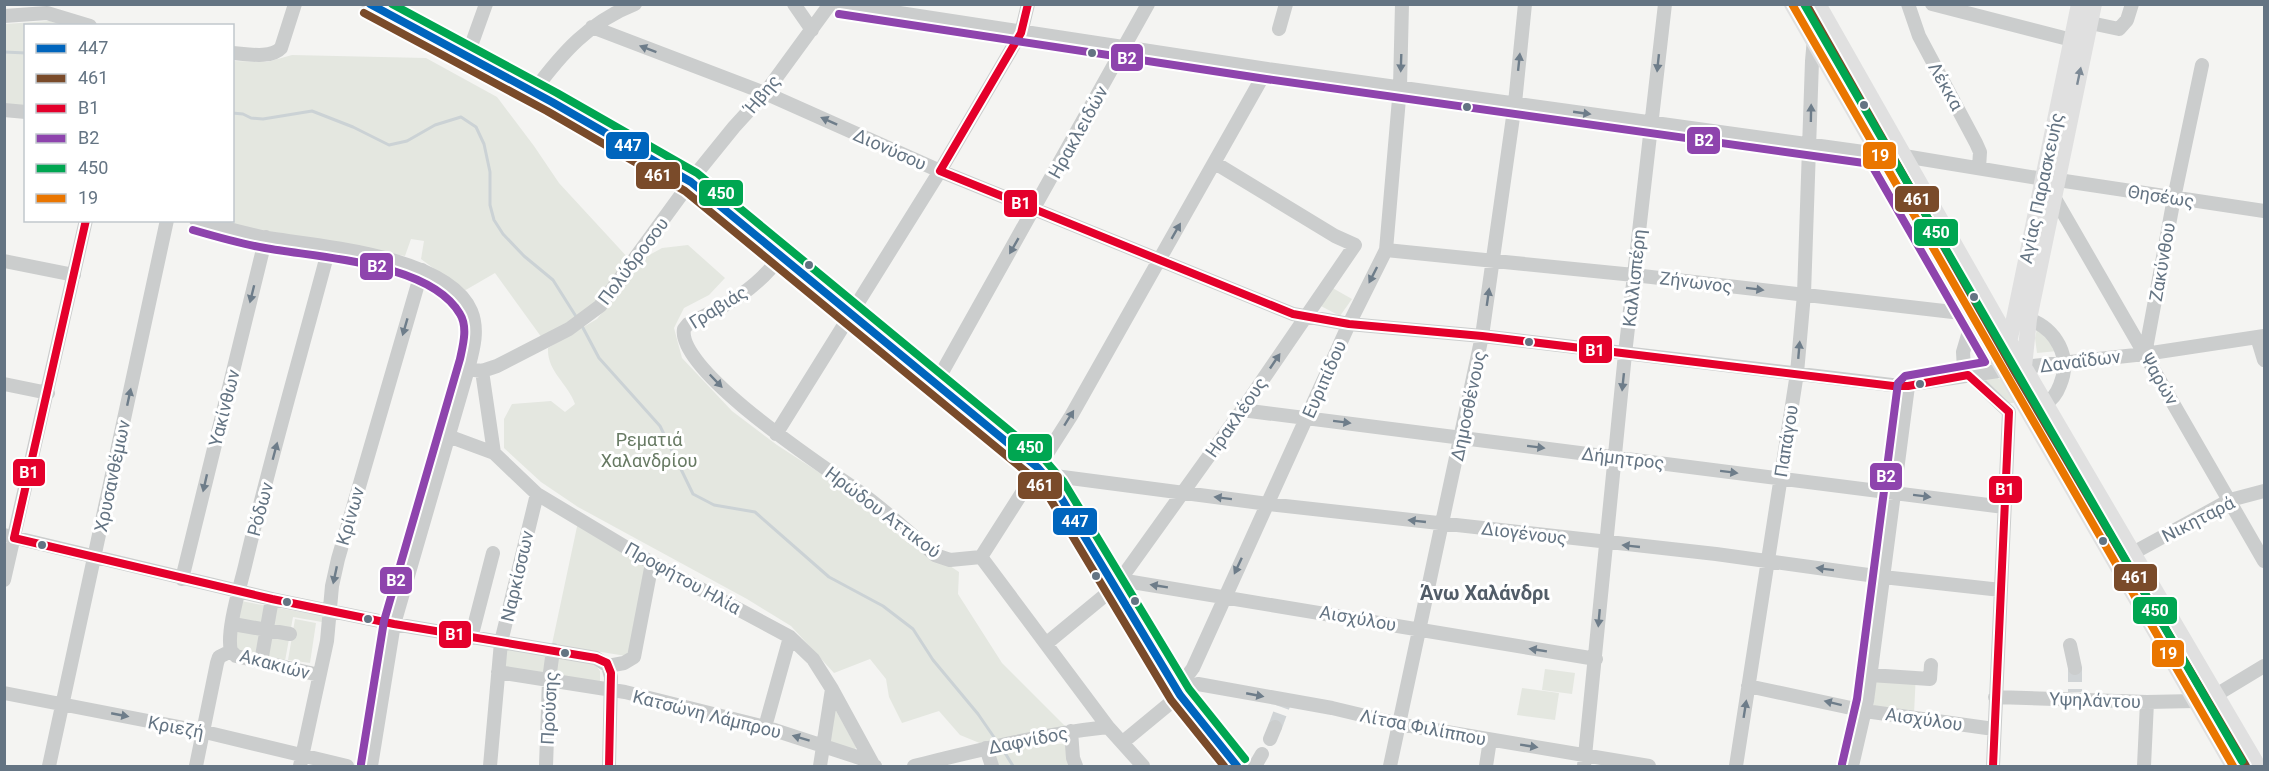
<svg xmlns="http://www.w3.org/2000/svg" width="2269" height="771" viewBox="0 0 2269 771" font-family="Roboto,sans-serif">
  <rect width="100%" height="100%" fill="#f4f4f2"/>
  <!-- green -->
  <path fill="#e4e7e0" d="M50 21 64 25 26 26 25 105H5V24Z
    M292 55 426 58 497 97 534 146 559 183 630 260 590 308 542 338 495 273 464 291 421 259 424 241 411 239 405 256 204 221 232 220 233 61 267 62Z
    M688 245 725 278 709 295 684 308 674 328 682 358 732 411 777 445 857 497 904 540 944 562 959 572 958 594 1002 663 1066 727 982 744 960 735 939 711 902 723 889 697 886 679 870 659 834 673 791 626 747 599 578 507 541 482 504 448V419L512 404 551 401 565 412 575 404C568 383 547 372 548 348L597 319 644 258 662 248Z
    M1329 286 1352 299 1340 316 1317 304Z
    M2037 329 2058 351 2037 353 2035 338Z
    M1996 377 2001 380 2015 403H2008L1984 379Z
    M578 522 647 565 631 654 626 656 552 644Z
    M241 601 323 616 322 622 293 617 285 661 232 650Z
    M295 619 316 623 310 663 288 660Z
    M505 646 550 652 547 676 503 667Z
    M555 653 593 662 600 671V685L552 677Z
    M1545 669 1575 673 1572 694 1542 690Z
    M1877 670 1916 673 1914 714 1873 707Z
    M1522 688 1559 693 1555 720 1517 715Z
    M835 709 856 747 855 750 831 745 828 740Z
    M1070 743 1077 766H997L994 754 1011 748Z"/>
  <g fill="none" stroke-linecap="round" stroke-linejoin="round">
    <!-- stream -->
    <path stroke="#cbd2d5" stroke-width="3" d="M4 52 26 53
      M232 113 243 114 251 118 263 119 312 111 353 127 389 145 407 141 435 125 461 117 476 127 484 144 490 172V205L494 220 503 234 524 256 553 280 577 318
      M582 326 599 358 660 426 693 494 714 505 755 512 829 577 883 606 913 629 933 660 978 714 998 743
      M1002 748 1013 766"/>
    <!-- minor-tunnel -->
    <path stroke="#d0d4d6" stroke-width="14" stroke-dasharray="14 7" stroke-linecap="butt" d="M2075 668V692
      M1275 727 1285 700"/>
    <!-- minor -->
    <path stroke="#cbcdcd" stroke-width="14" d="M794 4 812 30
      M841 4 1267 69 1878 154
      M1908 4 1919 36 1976 143 1980 152 1979 168
      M1932 4 2072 40
      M4 16 47 13 90 26
      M2081 21 2119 29 2127 20 2132 4
      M592 27 765 93 940 171 1293 314 1349 324 1482 336 1900 386 2024 367 2145 354 2264 336
      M1279 29 1286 4
      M232 53C247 54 271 59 281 48L295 4
      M467 57 486 4
      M533 92C562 53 589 22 635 4
      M4 110 26 112
      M1904 156 2043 179
      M2058 180 2264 211
      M2054 197 2264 561
      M196 220C220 227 243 233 267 238 319 246 448 256 471 311 479 330 473 350 468 369L394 624 371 766
      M1386 250 1634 275 1970 314
      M781 255C758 289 724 307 688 324L684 329C676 371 827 469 861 493 887 512 911 534 935 555L950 560 981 557
      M4 261 74 275
      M2029 319C2056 329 2072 357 2060 385 2057 393 2052 400 2045 404
      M1968 335 1963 352 1964 369 2009 412 1993 766
      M2257 337 2264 360
      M2145 354 2174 198 2202 65
      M468 369 482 371 497 366 569 329 600 306 700 169 734 127 765 93 830 4
      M482 371 494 453
      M936 383 1148 4
      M4 384 48 393
      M1242 410 2004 507
      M776 434 940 171 1021 33 1028 4
      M448 436 494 453 537 494 652 563 790 637 813 659 832 689 874 766
      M1047 477 1055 476 1268 504 1716 554 1883 577 2001 590
      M4 535 272 599 394 624 596 658 608 666
      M2133 553 2230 500 2264 491
      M981 557 1071 416 1267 69
      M981 557 1108 727 1143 766
      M182 579 266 237
      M4 580 86 220
      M1120 580 1596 659
      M233 624 290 634
      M471 638 493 553
      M1047 643 1115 587 1242 410 1355 245 1335 236 1215 163
      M2070 645 2075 668
      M231 651C226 632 240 587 245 566 270 459 301 354 329 248
      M231 651 236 656 319 675
      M261 662 272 599
      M608 666 624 663 634 657 652 563
      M608 666 611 677 609 766
      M498 672 625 692 765 727 860 758 875 766
      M1870 675 1930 679 1931 665
      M1198 684 1332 708 1399 724 1649 766
      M1748 686 1865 711 1994 729
      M1177 690 1193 668 1349 324 1386 250 1400 87 1402 4
      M4 693 205 732 347 766
      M2216 695 2264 666
      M1995 697 2147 702 2195 701
      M765 727 790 637
      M1071 731 1073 758 1076 766
      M1270 739 1275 727
      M1123 742 1186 690
      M986 748 992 766
      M49 766 167 220
      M196 766 217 663 219 657 231 651
      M300 766 327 641 332 586 338 559 422 270
      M490 766 501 642 537 494
      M546 766 549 680 553 650
      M820 766 832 689
      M914 766C979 750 1042 734 1108 727
      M1255 766 1262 754
      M1390 766 1482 336 1515 103 1525 4
      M1486 766 1490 740
      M1584 766 1625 354 1665 4
      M1736 766 1797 373 1804 294 1812 61 1817 4
      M1852 766 1867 701 1908 386
      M2144 766 2147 702"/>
    <!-- major -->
    <path stroke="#e0e0e0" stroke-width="16" d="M369 4 552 102 691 182 852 313 1037 467 1054 486 1180 695 1237 766
      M1792 4 2233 766
      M1818 4 2024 367 2258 766
      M2009 343 2079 4
      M2024 367 2029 319 2094 4"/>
    <defs>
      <path id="bus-1" d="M370 4 552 102 691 182 1037 467 1054 486 1180 695 1237 766"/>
      <path id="bus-2" d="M1809 9 2015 372 2246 766
        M364 13 547 111 685 191 1030 475 1046 492 1171 700 1224 766"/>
      <path id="bus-3" d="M1028 4 1021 33 940 171 1293 314 1349 324 1482 336 1893 386H1908L1968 375 2009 412 1993 766
        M86 220 14 538 272 599 394 624 596 658 607 663 611 673 609 766"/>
      <path id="bus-4" d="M839 14 1266 79 1871 164 1985 362 1905 376 1898 383 1857 699 1842 764
        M193 230C217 237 241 244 265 248 319 258 430 262 460 314 468 327 463 345 460 359L384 621 361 764"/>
      <path id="bus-5" d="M392 4 557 93 697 173 1044 459 1063 481 1189 689 1245 759
        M1804 4 2242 761"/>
      <path id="bus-6" d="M1792 4 2233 766"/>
    </defs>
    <!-- bus-1 casing -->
    <use href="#bus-1" stroke="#fff" stroke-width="12"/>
    <!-- bus-2 casing -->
    <use href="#bus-2" stroke="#fff" stroke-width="12"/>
    <!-- bus-3 casing -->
    <use href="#bus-3" stroke="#fff" stroke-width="12"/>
    <!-- bus-4 casing -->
    <use href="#bus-4" stroke="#fff" stroke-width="12"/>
    <!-- bus-5 casing -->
    <use href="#bus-5" stroke="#fff" stroke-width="12"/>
    <!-- bus-6 casing -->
    <use href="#bus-6" stroke="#fff" stroke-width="12"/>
    <!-- bus-1 -->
    <use href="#bus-1" stroke="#0065bd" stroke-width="8"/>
    <!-- bus-2 -->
    <use href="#bus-2" stroke="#7a4b2a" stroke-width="8"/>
    <!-- bus-3 -->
    <use href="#bus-3" stroke="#e4002b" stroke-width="8"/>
    <!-- bus-4 -->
    <use href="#bus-4" stroke="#8e44ad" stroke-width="8"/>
    <!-- bus-5 -->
    <use href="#bus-5" stroke="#00a651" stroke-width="8"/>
    <!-- bus-6 -->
    <use href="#bus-6" stroke="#ea7600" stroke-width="8"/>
  </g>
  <!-- one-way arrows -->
  <defs><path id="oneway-solid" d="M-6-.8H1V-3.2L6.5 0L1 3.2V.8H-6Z" transform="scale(1.5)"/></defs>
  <g fill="#6e7d8a">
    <use href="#oneway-solid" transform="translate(648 49) rotate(-159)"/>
    <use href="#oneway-solid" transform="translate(1519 62) rotate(-84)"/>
    <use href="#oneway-solid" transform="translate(1401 63) rotate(92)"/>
    <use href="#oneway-solid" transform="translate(1658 63) rotate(96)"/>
    <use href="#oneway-solid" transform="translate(1582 113) rotate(8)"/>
    <use href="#oneway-solid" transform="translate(1811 113) rotate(-89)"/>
    <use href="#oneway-solid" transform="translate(829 121) rotate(-156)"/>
    <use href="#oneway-solid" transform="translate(1176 231) rotate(-60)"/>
    <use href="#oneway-solid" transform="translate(1014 246) rotate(120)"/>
    <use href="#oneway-solid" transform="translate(1373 275) rotate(117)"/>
    <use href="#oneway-solid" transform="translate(1755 289) rotate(7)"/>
    <use href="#oneway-solid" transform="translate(252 294) rotate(104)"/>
    <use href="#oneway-solid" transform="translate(1488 297) rotate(-82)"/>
    <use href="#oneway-solid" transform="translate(405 327) rotate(106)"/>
    <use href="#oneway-solid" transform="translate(1799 350) rotate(-85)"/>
    <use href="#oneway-solid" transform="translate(1275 361) rotate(-56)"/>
    <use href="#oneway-solid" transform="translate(716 381) rotate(46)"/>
    <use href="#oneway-solid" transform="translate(1623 382) rotate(96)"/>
    <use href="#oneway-solid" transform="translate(129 397) rotate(-78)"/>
    <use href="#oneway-solid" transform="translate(1069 418) rotate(-58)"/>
    <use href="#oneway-solid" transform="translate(1342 422) rotate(7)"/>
    <use href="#oneway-solid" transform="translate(1536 447) rotate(7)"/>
    <use href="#oneway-solid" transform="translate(275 451) rotate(-75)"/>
    <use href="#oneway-solid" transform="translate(1729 472) rotate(7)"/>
    <use href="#oneway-solid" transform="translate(205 483) rotate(103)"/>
    <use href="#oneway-solid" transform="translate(1922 496) rotate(7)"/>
    <use href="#oneway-solid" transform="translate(1223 498) rotate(-173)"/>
    <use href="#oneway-solid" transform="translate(1417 521) rotate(-174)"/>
    <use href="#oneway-solid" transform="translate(1631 546) rotate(-174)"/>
    <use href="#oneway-solid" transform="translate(1238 566) rotate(115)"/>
    <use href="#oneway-solid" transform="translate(1825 569) rotate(-173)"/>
    <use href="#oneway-solid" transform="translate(335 575) rotate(102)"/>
    <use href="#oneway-solid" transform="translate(1159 586) rotate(-171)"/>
    <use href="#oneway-solid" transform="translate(1599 618) rotate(95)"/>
    <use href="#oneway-solid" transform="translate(1538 650) rotate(-171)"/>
    <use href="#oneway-solid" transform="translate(1255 695) rotate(11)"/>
    <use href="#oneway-solid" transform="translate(1833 703) rotate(-166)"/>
    <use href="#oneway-solid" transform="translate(1745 709) rotate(-81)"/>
    <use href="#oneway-solid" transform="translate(120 715) rotate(11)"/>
    <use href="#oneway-solid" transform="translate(801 738) rotate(-163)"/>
    <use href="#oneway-solid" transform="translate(1529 746) rotate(9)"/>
  </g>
  <use fill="#7d8a96" href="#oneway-solid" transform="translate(2079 76) rotate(-78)"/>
  <!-- markers -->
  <g fill="#647483" stroke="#fff" stroke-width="2">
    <circle cx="1092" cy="53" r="5"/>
    <circle cx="1864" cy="105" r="5"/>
    <circle cx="1467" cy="107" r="5"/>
    <circle cx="809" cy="265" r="5"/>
    <circle cx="1974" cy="297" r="5"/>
    <circle cx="1529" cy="342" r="5"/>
    <circle cx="1920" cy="384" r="5"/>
    <circle cx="2103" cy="541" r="5"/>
    <circle cx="42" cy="545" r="5"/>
    <circle cx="1096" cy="576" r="5"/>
    <circle cx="1135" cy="601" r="5"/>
    <circle cx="287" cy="602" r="5"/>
    <circle cx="368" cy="619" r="5"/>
    <circle cx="565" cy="653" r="5"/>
  </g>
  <g text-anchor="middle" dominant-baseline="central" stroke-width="6" stroke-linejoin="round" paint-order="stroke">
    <!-- street labels -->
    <g font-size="18" fill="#647483" stroke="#fff">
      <text transform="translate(1946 86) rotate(61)">Λέκκα</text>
      <text transform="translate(762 94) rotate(-50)">Ήβης</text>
      <text transform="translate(1078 132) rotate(-61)">Ηρακλειδών</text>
      <text transform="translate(890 149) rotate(24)">Διονύσου</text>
      <text transform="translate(2041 188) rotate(-78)">Αγίας Παρασκευής</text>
      <text transform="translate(2161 196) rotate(9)">Θησέως</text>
      <text transform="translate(633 261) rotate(-53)">Πολύδροσου</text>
      <text transform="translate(2162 262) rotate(-80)">Ζακύνθου</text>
      <text transform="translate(1634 278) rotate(-84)">Καλλισπέρη</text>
      <text transform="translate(1696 282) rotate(7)">Ζήνωνος</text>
      <text transform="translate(718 307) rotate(-32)">Γραβιάς</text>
      <text transform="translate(2080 361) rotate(-7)">Δαναΐδων</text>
      <text transform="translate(1324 379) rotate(-66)">Ευριπίδου</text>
      <text transform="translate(2160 379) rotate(60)">Ψαρών</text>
      <text transform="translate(1468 406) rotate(-78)">Δημοσθένους</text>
      <text transform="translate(224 408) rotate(-76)">Υακίνθων</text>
      <text transform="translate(1236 417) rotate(-55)">Ηρακλέους</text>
      <text transform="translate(1786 441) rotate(-81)">Παπάγου</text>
      <text transform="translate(1623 458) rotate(7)">Δήμητρος</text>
      <text transform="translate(112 476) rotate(-78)">Χρυσανθέμων</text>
      <text transform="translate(260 509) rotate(-75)">Ρόδων</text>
      <text transform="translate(883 512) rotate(37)">Ηρώδου Αττικού</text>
      <text transform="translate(350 516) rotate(-74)">Κρίνων</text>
      <text transform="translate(2198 519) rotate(-27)">Νικηταρά</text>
      <text transform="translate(1524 533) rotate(7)">Διογένους</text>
      <text transform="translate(517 576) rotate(-77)">Ναρκίσσων</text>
      <text transform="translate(683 578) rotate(29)">Προφήτου Ηλία</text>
      <text transform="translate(1358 618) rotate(10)">Αισχύλου</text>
      <text transform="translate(275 664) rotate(15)">Ακακιών</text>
      <text transform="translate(2095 700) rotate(2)">Υψηλάντου</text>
      <text transform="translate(549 708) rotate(-87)">Προύσης</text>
      <text transform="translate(707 714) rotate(14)">Κατσώνη Λάμπρου</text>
      <text transform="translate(1924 719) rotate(8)">Αισχύλου</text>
      <text transform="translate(176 727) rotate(11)">Κριεζή</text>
      <text transform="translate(1423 727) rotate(11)">Λίτσα Φιλίππου</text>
      <text transform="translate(1028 740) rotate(-11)">Δαφνίδος</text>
    </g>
    <!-- park labels -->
    <g font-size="18" fill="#677a63" stroke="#fff">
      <text x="649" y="439">Ρεματιά<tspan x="649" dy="21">Χαλανδρίου</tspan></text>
    </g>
    <!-- neighbourhood labels -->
    <g font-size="20" font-weight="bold" fill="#525d68" stroke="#fff">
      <text x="1485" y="593">Άνω Χαλάνδρι</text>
    </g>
  </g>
  <g stroke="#fff" stroke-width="2">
    <rect x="1110" y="43" width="34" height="29" rx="6" fill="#8e44ad"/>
    <rect x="1686" y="126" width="35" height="29" rx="6" fill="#8e44ad"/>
    <rect x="605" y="131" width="45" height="29" rx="6" fill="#0065bd"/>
    <rect x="1862" y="141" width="35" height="29" rx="6" fill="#ea7600"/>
    <rect x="635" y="161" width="46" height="29" rx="6" fill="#7a4b2a"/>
    <rect x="698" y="179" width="46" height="28" rx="6" fill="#00a651"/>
    <rect x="1894" y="185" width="46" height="28" rx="6" fill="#7a4b2a"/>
    <rect x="1003" y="189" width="35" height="29" rx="6" fill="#e4002b"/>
    <rect x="1913" y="218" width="46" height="29" rx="6" fill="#00a651"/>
    <rect x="359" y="252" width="35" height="29" rx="6" fill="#8e44ad"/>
    <rect x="1578" y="335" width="35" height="29" rx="6" fill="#e4002b"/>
    <rect x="1007" y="433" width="46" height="29" rx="6" fill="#00a651"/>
    <rect x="12" y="458" width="34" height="29" rx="6" fill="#e4002b"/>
    <rect x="1869" y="462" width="34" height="29" rx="6" fill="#8e44ad"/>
    <rect x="1017" y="471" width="46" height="29" rx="6" fill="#7a4b2a"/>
    <rect x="1988" y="475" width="35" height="29" rx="6" fill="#e4002b"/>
    <rect x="1052" y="507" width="46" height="29" rx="6" fill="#0065bd"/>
    <rect x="2113" y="563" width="45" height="29" rx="6" fill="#7a4b2a"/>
    <rect x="379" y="566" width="34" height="29" rx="6" fill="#8e44ad"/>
    <rect x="2132" y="596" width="46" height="29" rx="6" fill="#00a651"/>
    <rect x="438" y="620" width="34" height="29" rx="6" fill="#e4002b"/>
    <rect x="2151" y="639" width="34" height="29" rx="6" fill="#ea7600"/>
  </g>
  <g font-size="16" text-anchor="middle" font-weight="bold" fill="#fff">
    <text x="1127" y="64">Β2</text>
    <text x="1704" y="146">Β2</text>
    <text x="628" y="151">447</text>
    <text x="1880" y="161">19</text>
    <text x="658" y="181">461</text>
    <text x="721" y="199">450</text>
    <text x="1917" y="205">461</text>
    <text x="1021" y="209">Β1</text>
    <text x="1936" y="238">450</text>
    <text x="377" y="272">Β2</text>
    <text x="1595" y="356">Β1</text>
    <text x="1030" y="453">450</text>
    <text x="29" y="478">Β1</text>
    <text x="1886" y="482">Β2</text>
    <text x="1040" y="491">461</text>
    <text x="2005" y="495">Β1</text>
    <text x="1075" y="527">447</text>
    <text x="2135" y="583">461</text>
    <text x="396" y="586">Β2</text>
    <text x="2155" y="616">450</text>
    <text x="455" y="640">Β1</text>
    <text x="2168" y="659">19</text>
  </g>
  <!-- border -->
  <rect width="2269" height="771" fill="none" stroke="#647483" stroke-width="12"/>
  <!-- legend -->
  <rect x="24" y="24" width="210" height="198" fill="#ffffff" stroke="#c1c7cd" stroke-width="1.5"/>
  <rect x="36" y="44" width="30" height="9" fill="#0065bd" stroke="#c1c7cd" stroke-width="1.5"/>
  <text x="78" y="54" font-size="18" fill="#647483">447</text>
  <rect x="36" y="74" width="30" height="9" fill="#7a4b2a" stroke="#c1c7cd" stroke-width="1.5"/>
  <text x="78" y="84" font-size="18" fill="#647483">461</text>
  <rect x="36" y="104" width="30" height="9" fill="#e4002b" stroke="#c1c7cd" stroke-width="1.5"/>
  <text x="78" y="114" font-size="18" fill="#647483">Β1</text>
  <rect x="36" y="134" width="30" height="9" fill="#8e44ad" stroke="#c1c7cd" stroke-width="1.5"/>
  <text x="78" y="144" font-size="18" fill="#647483">Β2</text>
  <rect x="36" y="164" width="30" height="9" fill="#00a651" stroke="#c1c7cd" stroke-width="1.5"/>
  <text x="78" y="174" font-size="18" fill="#647483">450</text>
  <rect x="36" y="194" width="30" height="9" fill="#ea7600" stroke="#c1c7cd" stroke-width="1.5"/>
  <text x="78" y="204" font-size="18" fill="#647483">19</text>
</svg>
